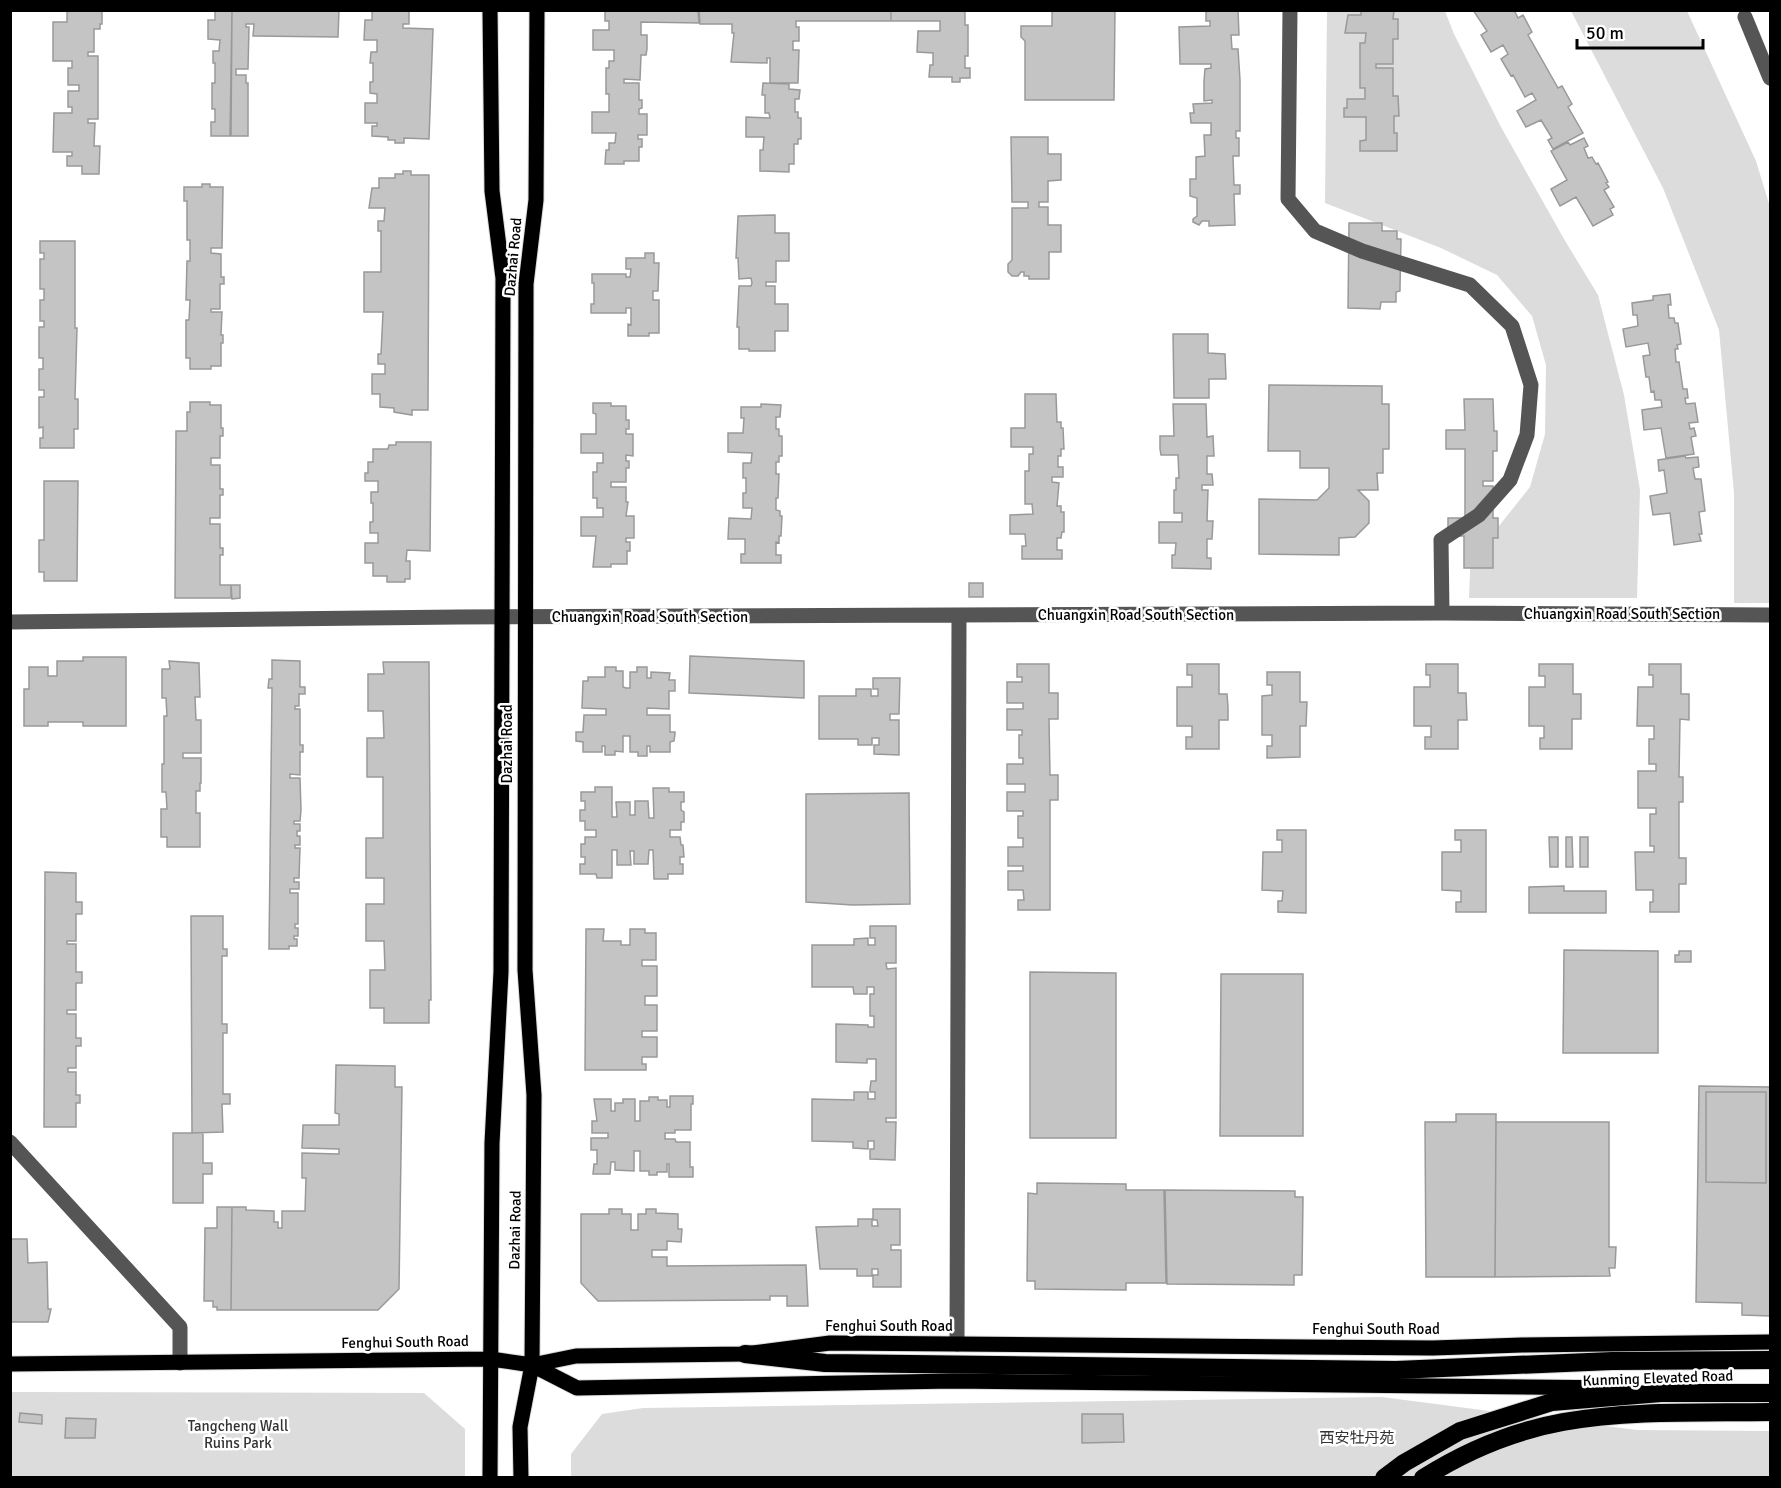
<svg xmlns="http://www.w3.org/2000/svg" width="1781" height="1488" viewBox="0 0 1781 1488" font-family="Signika,'Noto Sans SC',sans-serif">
  <rect width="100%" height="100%" fill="#fff"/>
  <!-- green -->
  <path fill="#dcdcdc" d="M1327 11H1445L1454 34 1501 127 1564 239 1598 295 1624 395 1640 490 1637 598H1469L1471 545 1495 531 1530 487 1545 434 1546 365 1532 316 1497 275 1441 248 1325 203Z
    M1571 11H1687L1756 161 1770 207V603H1734V493L1719 330 1663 188Z
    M11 1392 424 1393 465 1429V1477L11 1478Z
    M1382 1397 1637 1430 1770 1431V1478H571V1454L602 1414 643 1408Z"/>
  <!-- building -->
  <path fill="#c4c4c4" stroke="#999" stroke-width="1.5" d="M67 10H102V24H100V29H94V52H88V56H98V119H88V123H95L94 146H100L99 174H82V166H67V156H72V152H53L54 113H72V107H68V91H79V85H68V68H72V61H53V22H67Z
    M215 10H232L230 136H211V122H215V109H212V83H215V63H213V51H219L220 40 208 39V20H215Z
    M232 10H339L338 37 253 36 254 24H246V27H249L248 69H236V75H246V83H248V136H231Z
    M372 10H409V24H403V28L433 29 429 139 404 138V143H395V140H388V137L372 136V126H377V123H365V103H377V94L370 93V82H373V63H370L371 52H377V40H364L365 20H372Z
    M605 10H698L699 23 641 22V35H647V49L646 55H641L640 80 624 79V83H639V100H642V108L639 109V114H647V135H638V139H642V147H639V161H624V164H605L606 150H609V143H615L616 133H592V112H609V94H606V68H609V61H614V50H593V30H609V21H605Z
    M699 10H891V21H796V27H799V41H793V50H799L798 83H770V58H767V63L731 62 734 33H732V24H700Z
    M891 10H965V25H968V56H965V68H970V78H960V82H952V77H929L930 65H933V53L917 52 918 31H940V21H891Z
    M1052 10H1115L1114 100H1025V41L1021 37V26H1052Z
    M1206 10H1238L1239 35H1231L1232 49H1238L1240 80V131H1236V138H1239V156H1233L1234 185H1240V194H1234L1235 225 1209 226V221H1202L1199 225 1193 222V219L1197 216V198L1190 196V179H1196V157L1205 156 1204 135H1211V123H1191L1190 113H1194L1193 104 1212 103V100L1204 101V81L1205 69 1211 68V64H1180L1179 27 1210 26V21H1206Z
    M1361 10H1394L1393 19H1398V39H1393V64H1376V68H1393V96H1398L1399 116H1394V133H1397V151H1360V141L1366 140V117H1344V108H1347V99H1365V88H1360V43H1365L1366 33H1345L1348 15H1361Z
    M1473 10H1514L1518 18 1523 15 1532 32 1528 35 1558 88 1562 86 1572 104 1568 107 1583 133 1553 149 1548 140 1552 138 1541 120 1526 127 1517 111 1536 100 1532 93 1525 97 1513 75 1511 76 1501 59 1508 54 1503 45 1491 52 1481 35 1487 31Z
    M763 83 789 84V89L800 90 799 99H795V112H798V118H801V139H798V144H794V164H789V172L760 171V150H763L764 137H746V117L770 118 769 113H765V95H762Z
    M1011 137H1048V154H1061V180L1048 181V202H1039V207H1048V225H1061V252H1049V279H1029V276H1024V272H1021L1018 276H1012L1008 272V264L1012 260V208H1028V202H1012Z
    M1584 138 1588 146 1584 148 1588 158 1592 157 1596 164 1598 163 1608 182 1606 183 1609 187 1604 190 1614 207 1610 209 1613 215 1593 226 1576 197 1560 206 1551 189 1567 180 1551 151 1568 142 1570 145Z
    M403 171H411V175H429L428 410H412V415L394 412V408L380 407V394H372V374H385V364H378V354H381L383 312H364V272H381V231H378V221H384L385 208H369L372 188H379V178H395V174H403Z
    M202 184H210V187H223L222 248H211V253L221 254V277H224V284H220V309H211V312H222L221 335H223V343H221V366H211V369H190V358H186V320H189L190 300H186L187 261H190V240H187V201H184V187H202Z
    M775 215V233H789V261H776V282H766V286H775V304H788V331H775V351H749V349H739V327H737L739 286H751L752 283 751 278 739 279 738 258H736L738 216Z
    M1349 223H1382V231H1397V239H1401L1400 287V291L1396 292V302H1381L1380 309 1348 308Z
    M40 241H75V328H77L75 399H78V429H74V448H40V438H43V427L39 428V397H44V390H39V369H43V358H39V327H44V321H40V300H44V289H40V259H44V253H40Z
    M645 253H654V263H659L658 291H653V300H659V333H649V336H628V324L631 325V308H626V313H591V304H594V283H592V274H626V277H630L631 269H626V258H645Z
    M1670 294 1671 305H1668L1669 318H1674L1675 323H1678L1681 344 1677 345 1678 349H1675L1676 362H1679L1683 389H1687L1688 398H1685L1686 404 1695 403 1698 422 1689 423 1690 429 1694 428 1696 436 1691 437 1694 454 1666 458 1661 428 1644 430 1642 410 1662 407 1661 400H1655L1654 391 1651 392 1649 377H1646L1643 356 1650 355 1648 343 1626 347 1623 329 1638 326 1637 315H1633L1632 303 1653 300V296Z
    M1173 334H1208V353L1225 354 1226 379H1209V398H1174Z
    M1269 385 1382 386V404H1389V449H1383V473H1377L1378 490H1358L1369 501V523L1355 537 1339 538V555L1259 554V499L1317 500 1329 488V468H1300V451H1268Z
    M1025 394H1056L1057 422H1061V428H1063L1064 449H1061V456H1058V467H1063V477H1052V482L1059 483 1057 506H1061V512H1064V532H1062L1061 538H1057V550H1062V559H1022V546H1026L1025 534H1010V515L1033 514 1032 504H1025V471H1029V454H1033V447H1011V428H1025Z
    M1464 399H1493L1494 431H1497V451H1493V481H1483V486H1493V518H1498V538H1493V568H1464V536H1448V518H1465V449H1446V430H1465Z
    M190 402H210V405H221V428H223V436H220V458H211V465H220V489H223V495H220V518H210V524H220V548H223V555H220V585H231V598H175L176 431H187V412H190Z
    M593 403H611V406H626V420H629V429H626V434H633V456L626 455V461H629V468H626V482H611V487H626V502H628L626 516H634V538H626V542H630V551H627V564H611V567H593L596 536H581V517H603V508H597V498H593V472H597V463H603V453H581V434H596V414L593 413Z
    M761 404 781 405 780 417H776V429H779V436H782V456H779V462H776V474H779L778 498H776V510L780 511V516H782L781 536H779V543L776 542V555H781V563H741V554H745V539H728L729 518 751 519 752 508H743V493H746V478H743V463H751L752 453 728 452V433H743L744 418H741V407H761Z
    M1173 404H1206L1207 437 1213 436 1214 456H1207V474H1212L1213 485H1202V490H1208L1207 521H1213L1212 539H1207V558H1211V569L1172 568V555H1175L1176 543H1159V522H1182V513H1174V490H1176V478H1179L1178 455H1161L1160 449V436H1174Z
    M396 442H431L430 551 407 550 406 561H410V579H405V582H387V576H373V563H365V543H378V533H370V522H373V503H371V492H378V481H365V473H368V462H373V449H388L389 445H396Z
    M1685 456 1686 458 1698 457 1699 467 1693 468 1695 479H1701L1705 511 1699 512 1702 534H1699L1701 541 1674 545 1670 513 1653 515 1650 496 1667 493 1664 470 1659 471 1658 460Z
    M44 481H78L77 581H44V572H39V540H44Z
    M969 583H983V597H969Z
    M231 585H240V598L232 599Z
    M690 656 804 661V698L689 693Z
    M83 657H126V726H83V722H48V726H24V689H29V667H48V676H57V661H83Z
    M272 660 300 661V687H305V694H299V706H295V709H300V745H303V752H300V775L290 774V778H300L301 810 300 821H294V824H300V831H297V836H300V845H295V848H300L299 878H294V882H299V889H290V893H298V924H295V928H298V936H294V939H297V946H289V949H269L272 688H268L269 679H272Z
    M169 661 199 663 200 697H195L196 720H201V753H183V758H201V783H200V791H196V813H200V847H167V837H161V809H167L166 792H162V764H164V716H167L166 698H162V669H170Z
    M383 662H429L431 1000H429V1023H384V1008H370V970H385L384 941H366V904H384V878H366V838H383V777H367V738H384L383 711H368V674H384Z
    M1017 664H1049V693H1058V719H1049L1050 775H1058V800H1050V910H1018V900H1024L1023 890H1008V871H1023V866H1008V847H1023V838H1018V816H1023V811H1007V792H1025V784H1007V764H1023V758H1019V735H1022V730H1007V709H1023V703H1007V682H1022V677H1017Z
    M1187 664H1219V694H1227L1228 707V720H1219V749H1186V737H1192V726H1177V687H1192V675H1187Z
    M1426 664H1458V693H1466L1467 720H1458V749H1425V737H1431V726H1414V687H1430V675H1426Z
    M1539 664H1573V694H1581V719H1572V749H1540V738H1544V726H1529V687H1545V676H1539Z
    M1649 664H1681V694H1689V720L1680 719 1679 777H1683V802H1679V858H1686V884H1679V912H1650V902H1653V890H1636L1635 852H1654V846H1650V814H1656V808H1638V771H1656V764H1649V739H1654V726H1637L1638 687H1653V675H1649Z
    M605 667H616V671H623V687L626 688H630V672H637V667H647V678H651V672L670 673 669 680H675V691H669V709L647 708V715H670V732H675V734L674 741 670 742V752H650V746H647V756H638V752H630V736H623V752L615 751V755H605V746H602V752H583V742L576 741V732H583L584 715H606V709L582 708 583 681H588V677H605Z
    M1267 672H1300V702H1307L1306 726H1300V757L1267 758V746H1272V735H1262V696L1272 695V685H1267Z
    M873 678H900L899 714H890V720H899V755L874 754V745H879V738H872V745H858V739H819V696H856V689H871V696H878V689H873Z
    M595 787H612V817H617L616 802H630V815H635V801H648L649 818H654L653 788H669V792H684V802H681V810L684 812V822H681V830H670V837H680L681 845H683L684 857H680V864H683V874H668V879H654L653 850H649L648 864H634V851H630L631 865H617V850H612V878H597L596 874H580V864H585V857H581V844H585V837H596V830H585V821H580V810H585V801H581V792H595Z
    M909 793 910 904 853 905 806 902V794Z
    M1277 830H1306V913L1278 912V901H1282L1283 891 1262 890 1263 852H1282V840H1277Z
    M1455 830H1486V912H1456V902H1461V891L1442 890V852H1461V840H1455Z
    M1549 837H1558V867H1550Z
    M1566 837H1572L1573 867H1566Z
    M1580 837H1588V867H1580Z
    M45 872 76 873V902H82V914H76V941H67V944H76V972H82V983H76V1010H67V1014H76V1038H81V1046H76V1068H68V1072H76V1095H80V1103H76V1127H44Z
    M1564 886V891H1606V913H1529V887Z
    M191 916H223V949H227V956H222V1024H227V1033H223V1094H230V1104H222L223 1132 192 1133Z
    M870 926H896V963H886L887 969 896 968V1118H886V1122H896L895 1160 870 1159V1149H874V1141H868V1149L853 1148V1142L812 1141V1099L854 1100V1092H868V1099H875V1092H870V1089L871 1081H876V1059H867V1063L836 1062V1024L868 1025V1027H874V1016H870V994H874V987H867V994H854L853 987H812V945H854V939L868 938V945H875V938H870Z
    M586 929H604L603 941H621V945H630V929H645V933H656V960H642V966H657V996H645V1005H657V1031H642V1037H657V1057H642V1064H646V1070H585Z
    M1564 950 1658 951V1053H1563Z
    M1679 951H1691V962H1675V955H1679Z
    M1030 972 1116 973V1138H1030Z
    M1221 974H1303V1136H1220Z
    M336 1065 395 1066V1087H402L399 1289 378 1310H231L232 1207H246V1210L274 1211V1222H278V1228H282V1211H305L306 1178H302V1153L339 1154V1149L302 1148 303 1125H339V1114L335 1113Z
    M1699 1086 1770 1087V1316L1742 1315V1303L1696 1302Z
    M1706 1092H1766V1183L1706 1182Z
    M670 1096H693V1104H691V1130H675V1133H665V1139H675L676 1142H690V1167H693V1177H669V1164H667V1172H657V1175H649V1171H640V1151H634V1171L615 1170V1162H611L610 1174H593L594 1164H597V1150H591V1138H608V1133H592V1121H597L594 1099H611V1111H615V1103H623V1099H635V1121H640V1101H649V1097H658V1100H667V1107H670Z
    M1456 1114H1496L1495 1277H1426L1425 1122H1456Z
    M1496 1122H1609V1247H1616L1615 1268H1609L1610 1276 1495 1277Z
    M173 1133H203V1163H212V1174H203V1203H173Z
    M1037 1183 1126 1184V1190H1164L1166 1283H1126V1290L1035 1289V1281H1027L1028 1193 1037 1194Z
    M1165 1190 1295 1191V1197H1303L1302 1275H1294V1285L1167 1284Z
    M217 1207H232L231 1310H217V1307H213V1301H204L205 1228H217Z
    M609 1209H622V1214H631V1230H638V1214H646V1209H656V1213L678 1214V1229H682L681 1242 667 1241V1250H652V1257H667V1266L806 1265 808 1306H787V1296H770V1300L598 1301 581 1283V1214H609Z
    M873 1209H900V1245H891V1250H901V1287H873V1275H878V1269H872V1276H857V1269H820L816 1227 858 1226V1219H872V1226H878L877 1220H873Z
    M10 1239H27L28 1263 47 1262 48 1309H51L48 1322H10Z
    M20 1413 42 1415V1424L19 1422Z
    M1082 1414H1123L1124 1442 1082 1443Z
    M66 1418 96 1419 95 1438H65Z"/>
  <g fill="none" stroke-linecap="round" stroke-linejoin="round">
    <defs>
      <path id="major" d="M490 10 492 191 503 278 501 972 492 1143 490 1478
        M10 1364 491 1359 532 1365 576 1356 745 1354 830 1343 1433 1348 1522 1345 1770 1342
        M532 1365 577 1388 952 1381 1630 1388
        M521 1478 520 1427 532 1365 534 1095 525 970 526 284 536 200 537 10"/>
      <path id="highway" d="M745 1354 825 1363 1396 1370 1612 1361 1770 1360
        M1384 1478 1404 1463 1460 1431 1552 1402 1661 1393H1770
        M1423 1478C1466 1451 1513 1431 1563 1422 1631 1410 1702 1413 1770 1412"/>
    </defs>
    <!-- major casing -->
    <use href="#major" stroke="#dbdbdb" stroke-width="17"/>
    <!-- highway casing -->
    <use href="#highway" stroke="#dbdbdb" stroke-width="20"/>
    <!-- minor -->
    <path stroke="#555" stroke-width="15" d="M1290 10 1288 199 1315 231 1362 251 1470 285 1512 326 1531 385 1527 435 1510 480 1479 515 1441 540 1442 613
      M1745 17 1770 78
      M10 622 458 617 1442 613 1770 615
      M10 1142 180 1327V1363
      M957 1344 959 616"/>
    <!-- major -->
    <use href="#major" stroke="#000" stroke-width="15"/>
    <!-- highway -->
    <use href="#highway" stroke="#000" stroke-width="18"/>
  </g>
  <g text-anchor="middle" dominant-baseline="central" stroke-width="5" stroke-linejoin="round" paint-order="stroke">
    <!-- street labels -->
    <g font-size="15" fill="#000" stroke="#fff">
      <text transform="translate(513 257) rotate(-85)">Dazhai Road</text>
      <text x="1622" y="614">Chuangxin Road South Section</text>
      <text x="1136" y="615">Chuangxin Road South Section</text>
      <text x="650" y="617">Chuangxin Road South Section</text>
      <text transform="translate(507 744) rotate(-90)">Dazhai Road</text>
      <text transform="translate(515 1230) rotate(-89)">Dazhai Road</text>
      <text x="889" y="1326">Fenghui South Road</text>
      <text x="1376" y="1329">Fenghui South Road</text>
      <text transform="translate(405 1342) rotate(-1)">Fenghui South Road</text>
      <text transform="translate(1658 1378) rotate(-2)">Kunming Elevated Road</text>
    </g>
    <!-- park labels -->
    <g font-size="15" fill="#333" stroke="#fff">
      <text x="238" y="1426">Tangcheng Wall<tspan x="238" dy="17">Ruins Park</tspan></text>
      <text x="1357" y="1438">西安牡丹苑</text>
    </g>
  </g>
  <!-- border -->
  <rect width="1781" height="1488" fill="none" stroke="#000000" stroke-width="24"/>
  <!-- scale -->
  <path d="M1577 39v9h126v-9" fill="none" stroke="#000000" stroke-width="3"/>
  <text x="1586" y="39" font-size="18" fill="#000000" stroke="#ffffff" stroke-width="4.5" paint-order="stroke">50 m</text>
</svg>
